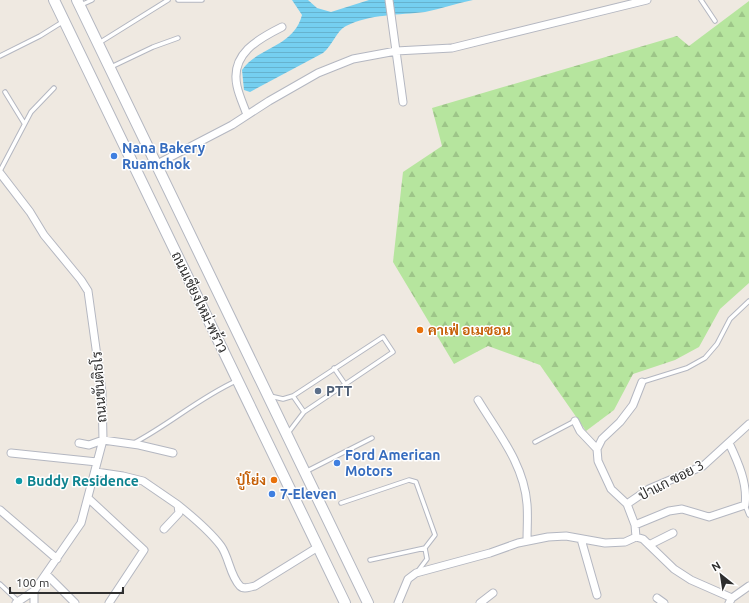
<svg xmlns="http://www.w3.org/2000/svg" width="749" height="603" viewBox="0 0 749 603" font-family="Ubuntu,Sarabun,sans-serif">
  <defs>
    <pattern id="forest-firs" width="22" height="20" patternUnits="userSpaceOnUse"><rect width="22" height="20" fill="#b6e59e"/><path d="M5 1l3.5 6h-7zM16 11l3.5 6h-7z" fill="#9dc588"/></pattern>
    <pattern id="water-rules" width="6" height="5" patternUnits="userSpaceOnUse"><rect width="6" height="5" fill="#75cff0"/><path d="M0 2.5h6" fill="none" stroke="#66b2ce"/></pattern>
  </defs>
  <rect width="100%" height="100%" fill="#efe9e1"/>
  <!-- forest -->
  <path fill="url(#forest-firs)" d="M749 1V283L720 309 699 347 675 360 633 374 614 410 586 431 540 365 488 346 454 364 393 262 403 172 442 146 432 108 677 36 689 46Z"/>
  <!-- water -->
  <path fill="url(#water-rules)" d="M292 0H308L317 8 331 12 369 0H473C457 3 441 9 425 12 399 15 370 14 346 26 336 31 333 45 323 53L250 92 244 90 242 70C259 46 293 48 302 15Z"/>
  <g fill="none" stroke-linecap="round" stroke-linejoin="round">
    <defs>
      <path id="service" d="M178 0H202
        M701 0 715 21
        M81 5 92 0
        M99 43 168 0
        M0 56 40 36 64 21
        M111 67 153 47 178 38
        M5 92 24 123
        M0 171 31 112 54 88
        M334 368 345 384
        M642 382 687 368 705 358 717 344 730 319 749 301
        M270 396 283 399 293 396 383 337 393 352 304 412 288 433
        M293 396 304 412
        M535 442 575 421
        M134 443C170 424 199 398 236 381
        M307 471 372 438
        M341 503 409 480 416 482 435 535 425 548 427 559 418 571
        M745 505 749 515
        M370 560 425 548
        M0 584 18 601"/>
      <path id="minor" d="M389 0 403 102
        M247 115C244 106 239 96 237 86 230 54 258 39 282 27
        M157 164 232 125 269 101 318 73 353 59 396 51 452 48 647 0
        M0 173 30 212 44 235 81 280 88 291 102 392 103 440 81 523 34 591 16 603
        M478 400C498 433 524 464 527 504 528 516 527 529 527 541
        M575 421 580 431 597 449
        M79 443 89 445 103 440 139 445 173 453
        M11 453 97 462
        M96 472 123 476 143 481 178 505 179 513 164 529
        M88 498 144 550 109 603
        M627 504 649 489 703 466 749 424
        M178 505C193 517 209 530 221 546 229 557 230 576 240 586 244 590 249 587 255 586L318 547
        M0 510 57 559
        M635 525 669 511 682 509 709 517 745 505C748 484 738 462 729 443
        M636 537 635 525 627 504 611 489 598 461 597 449 602 439 620 422 633 405 642 382
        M581 539 597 595
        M649 545 673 533
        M46 574 75 603
        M34 591V603
        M657 598 664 603
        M398 603 408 579 416 573 490 553 518 543 548 537 566 536 605 543 625 542 636 537 643 539 674 569 691 580 732 598
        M480 603 493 593
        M729 603 732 598 749 586"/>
      <path id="secondary" d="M54 0 345 603
        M77 0 368 603"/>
    </defs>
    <!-- service casing -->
    <use href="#service" stroke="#b4b7c1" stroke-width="5.5"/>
    <!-- minor casing -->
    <use href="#minor" stroke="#b4b7c1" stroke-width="9"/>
    <!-- secondary casing -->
    <use href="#secondary" stroke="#b4b7c1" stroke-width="12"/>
    <!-- service -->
    <use href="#service" stroke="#fff" stroke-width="3.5"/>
    <!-- minor -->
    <use href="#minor" stroke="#fff" stroke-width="7"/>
    <!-- secondary -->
    <use href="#secondary" stroke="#fff" stroke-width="10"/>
  </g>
  <!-- markers -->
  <g fill="#3f7fe0" stroke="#fff" stroke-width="1.5">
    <circle cx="114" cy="156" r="4"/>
    <circle cx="337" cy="463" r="4"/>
    <circle cx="272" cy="494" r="4"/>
  </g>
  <g fill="#e8710a" stroke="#fff" stroke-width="1.5">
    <circle cx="420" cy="330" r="4"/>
    <circle cx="274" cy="480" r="4"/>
  </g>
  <circle fill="#5c6f8a" stroke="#fff" stroke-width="1.5" cx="318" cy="391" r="4"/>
  <circle fill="#0f9aa8" stroke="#fff" stroke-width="1.5" cx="19" cy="481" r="4"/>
  <g text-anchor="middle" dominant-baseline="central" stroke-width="3" stroke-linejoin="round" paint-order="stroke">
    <!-- shop labels -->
    <g font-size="14" font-weight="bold" fill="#366cbe" stroke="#fff" text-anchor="start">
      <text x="122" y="148">Nana Bakery<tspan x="122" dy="16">Ruamchok</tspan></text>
      <text x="345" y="455">Ford American<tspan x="345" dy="16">Motors</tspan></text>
      <text x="280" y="494">7-Eleven</text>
    </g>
    <!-- street labels -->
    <g font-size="14" fill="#2e2e2e" stroke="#fff">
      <text transform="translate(200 302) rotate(64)">ถนนเชียงใหม่-พร้าว</text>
      <text transform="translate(99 387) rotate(-94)">ถนนขันติธโร</text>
      <text transform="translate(671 480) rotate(-27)">ป่าแก ซอย 3</text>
    </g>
    <!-- food labels -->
    <g font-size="14" font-weight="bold" fill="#c56008" stroke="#fff" text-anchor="start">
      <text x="428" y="330">คาเฟ่ อเมซอน</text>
      <text x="266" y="480" text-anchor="end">ปู่โย่ง</text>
    </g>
    <!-- service labels -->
    <g font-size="14" font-weight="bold" fill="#4e5e75" stroke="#fff" text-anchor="start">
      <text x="326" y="391">PTT</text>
    </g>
    <!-- culture labels -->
    <g font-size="14" font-weight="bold" fill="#0d838f" stroke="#fff" text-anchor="start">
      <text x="27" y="481">Buddy Residence</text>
    </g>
  </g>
  <!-- north arrow -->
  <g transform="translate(721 575) rotate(330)" stroke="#ffffff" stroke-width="3" paint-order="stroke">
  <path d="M0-3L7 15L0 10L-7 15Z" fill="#2e2e2e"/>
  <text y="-6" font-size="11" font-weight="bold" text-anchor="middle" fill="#2e2e2e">N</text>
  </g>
  <!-- scale -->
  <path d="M10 587v6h113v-6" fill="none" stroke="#2e2e2e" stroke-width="2"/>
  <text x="16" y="587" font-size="12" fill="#2e2e2e" stroke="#ffffff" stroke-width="3" paint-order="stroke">100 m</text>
</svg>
